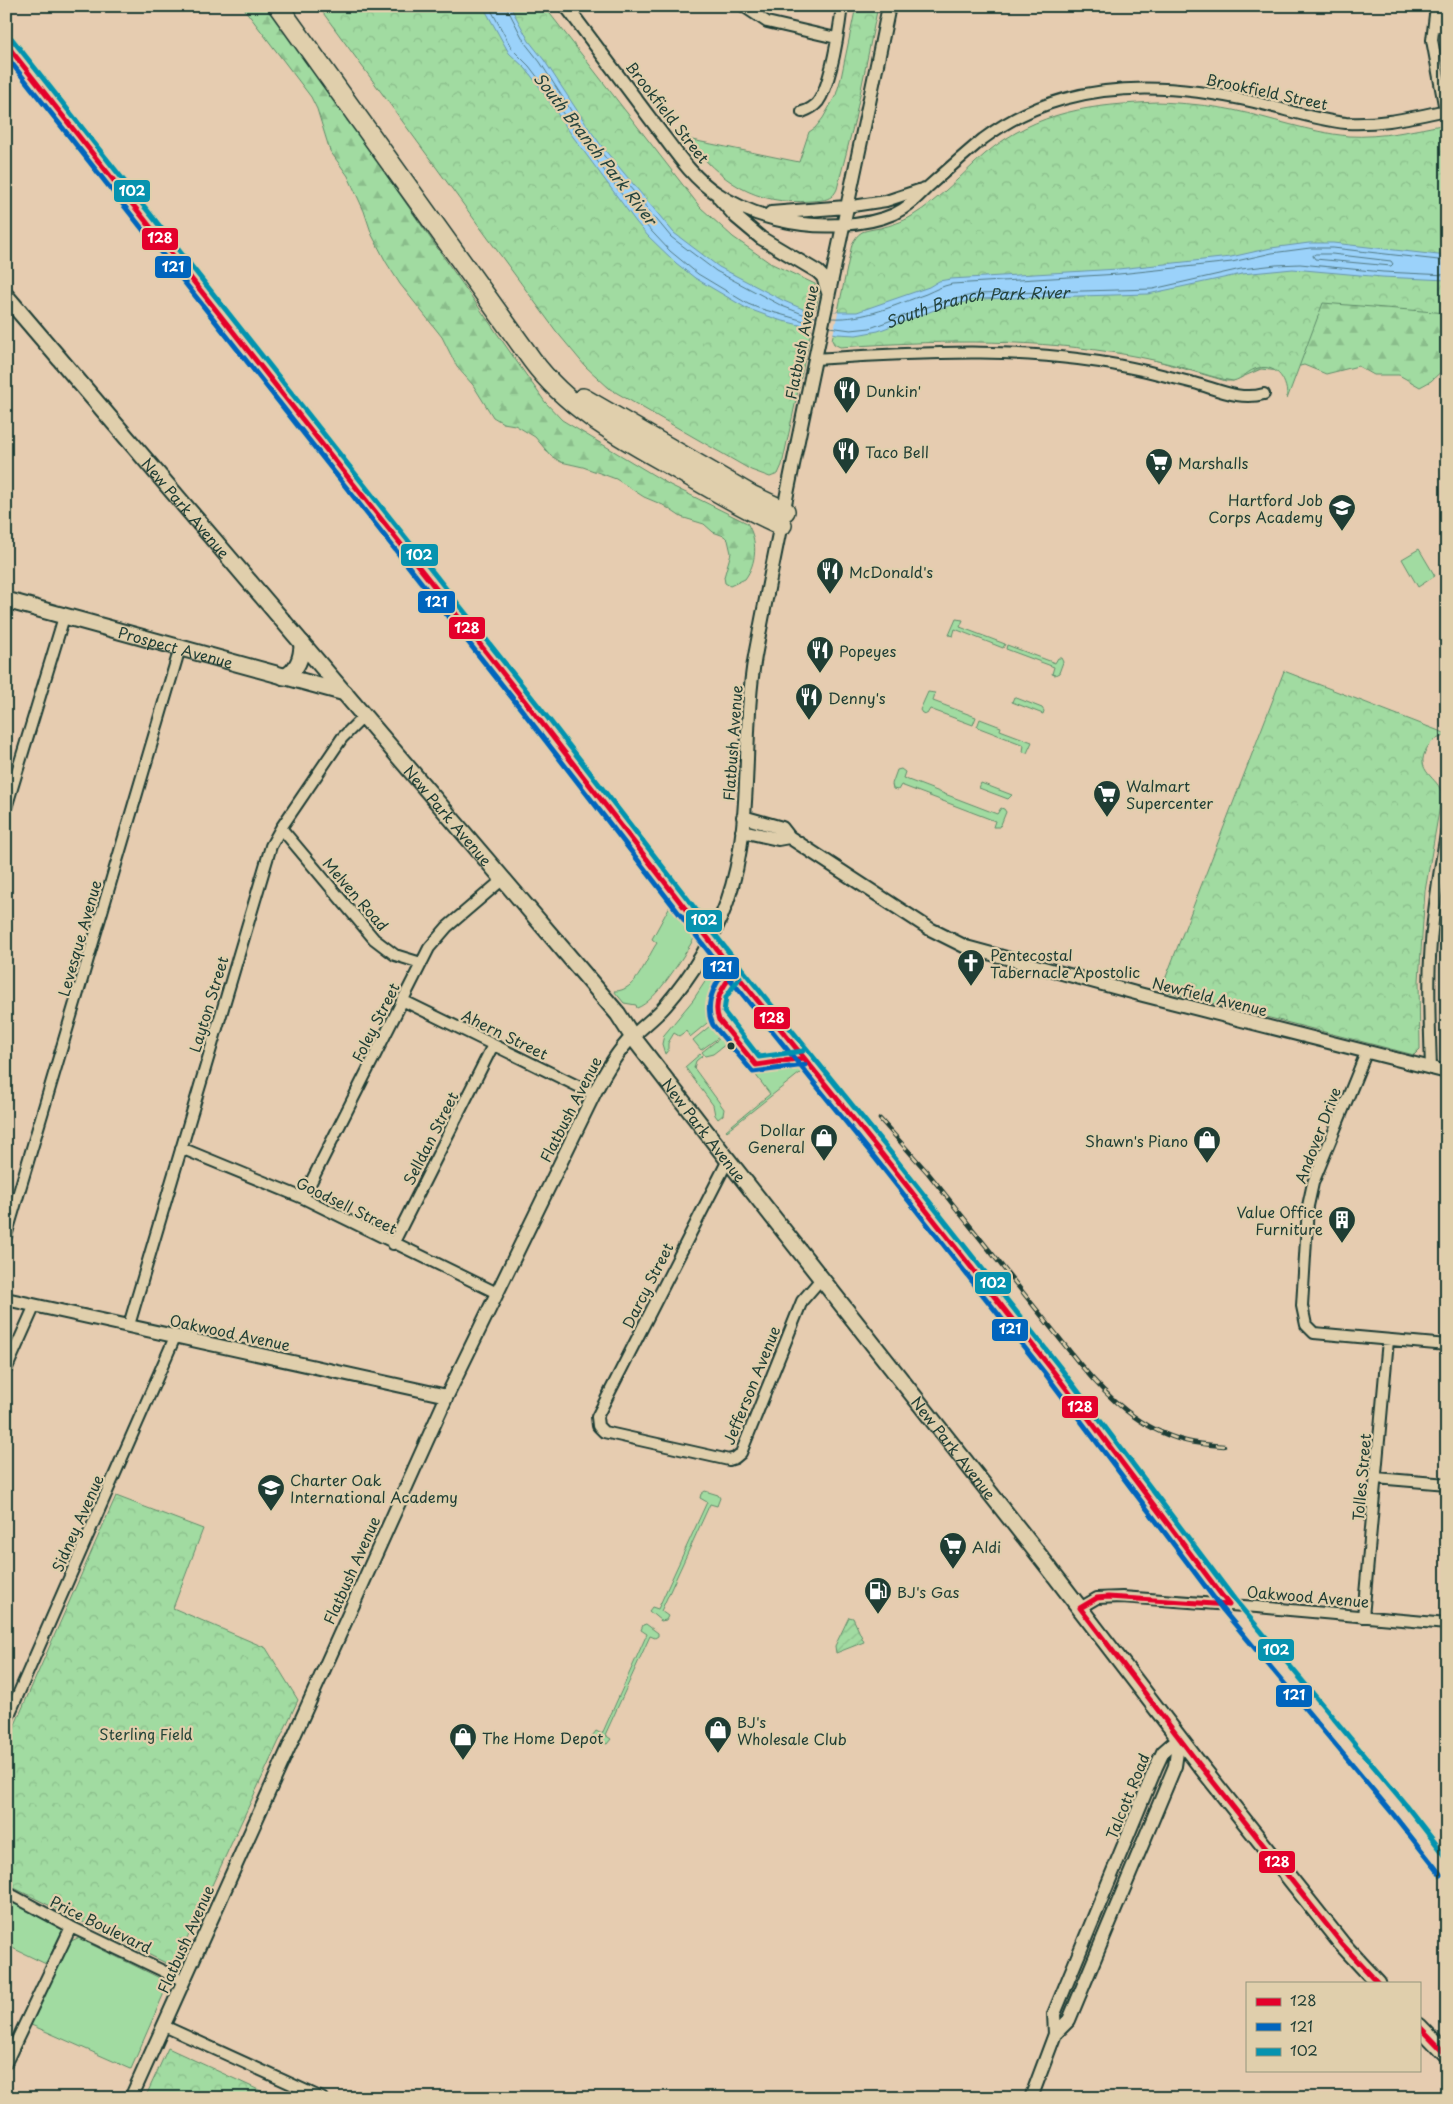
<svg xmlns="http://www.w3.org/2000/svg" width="1453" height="2104" viewBox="0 0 1453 2104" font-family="'Playpen Sans',sans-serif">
  <defs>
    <pattern id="forest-firs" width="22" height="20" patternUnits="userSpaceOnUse" patternTransform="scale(1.25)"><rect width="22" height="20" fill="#a1dba1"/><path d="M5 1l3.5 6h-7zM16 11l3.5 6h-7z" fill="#8abd8b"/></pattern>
    <pattern id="park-crowns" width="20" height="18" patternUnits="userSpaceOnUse" patternTransform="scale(1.25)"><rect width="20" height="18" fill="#a1dba1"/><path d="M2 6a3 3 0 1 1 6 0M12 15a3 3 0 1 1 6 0" fill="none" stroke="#8abd8b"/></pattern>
    <pattern id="garden-furrows" width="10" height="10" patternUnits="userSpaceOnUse" patternTransform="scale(1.25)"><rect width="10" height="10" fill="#a1dba1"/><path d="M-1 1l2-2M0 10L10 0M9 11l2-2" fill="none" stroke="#8abd8b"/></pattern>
  </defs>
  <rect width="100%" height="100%" fill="#e6ccb0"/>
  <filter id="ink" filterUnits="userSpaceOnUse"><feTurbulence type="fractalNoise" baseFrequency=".02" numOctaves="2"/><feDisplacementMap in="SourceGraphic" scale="10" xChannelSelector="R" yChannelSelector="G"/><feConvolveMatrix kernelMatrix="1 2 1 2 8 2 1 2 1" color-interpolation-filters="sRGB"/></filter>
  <g filter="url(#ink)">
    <!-- grass -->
    <path fill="#a1dba1" stroke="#608c6a" d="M1419 549 1435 576 1418 587 1402 559Z
      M956 619 963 620 960 627 1005 644 1003 648 955 629 953 636 949 635Z
      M1007 645 1055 663 1058 658H1061L1063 662 1059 673 1055 675 1052 674 1054 667 1006 649Z
      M928 692 935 693 933 701 976 717 973 725 930 709 927 714 922 713 920 710Z
      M1014 697 1042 708 1044 711 1043 714 1012 702Z
      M980 719 1001 727 1000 730 1032 742 1027 753 1023 752 1024 745 977 727Z
      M901 769 905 772 903 778 997 814 1001 808 1004 809 1006 812 1000 827H993L995 821 901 785 898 790 893 789 892 784 897 770Z
      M981 783 1012 795 1008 799 979 788Z
      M671 904 685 920 695 937C684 955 657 1001 637 1008L636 1005 624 1003 614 991C637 992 646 958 657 943L652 939Z
      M718 962C728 974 711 999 706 1012L712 1019 690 1037 686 1031 679 1036 674 1033 668 1043V1052L665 1054 662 1044 664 1035 693 1000Z
      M710 1026 719 1037 701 1050 693 1040Z
      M720 1038 726 1044 713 1054 705 1056 702 1052Z
      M700 1054 702 1056 696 1061 694 1068 724 1109 723 1115 718 1119 715 1115 713 1105 685 1067Z
      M795 1063 805 1069 727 1131 726 1130 770 1094 752 1070Z
      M705 1491 718 1495 720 1498 717 1506 710 1504 661 1611 668 1616 666 1620 661 1621 649 1611 652 1607 658 1609 707 1502 700 1498 701 1494Z
      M646 1624 658 1633V1636L655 1638 650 1636 605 1735 611 1739 607 1744 594 1739 593 1735 596 1731 602 1734 647 1634 641 1630 643 1625Z
      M6 1895 60 1923 62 1931 46 1964 6 1945Z
      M78 1938 162 1979 167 1986 131 2069 29 2024 71 1941Z"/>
    <!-- forest -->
    <path fill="url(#forest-firs)" stroke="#608c6a" d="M242 6H268L545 402 562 420 670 485 747 523C758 540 757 563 745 579L730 586 725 583 724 577 731 553 728 540 724 536 713 532 704 524 681 517 663 505 644 497 616 479 583 467 561 462 551 456 535 437 515 425 503 423 493 417 473 385 457 367 442 337 400 284 386 262 372 235 364 211 348 176 330 151 317 109 311 97Z
      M1447 280V366L1431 381 1420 387 1399 375H1374L1358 366 1326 374 1304 365 1280 371 1261 369 1233 381H1226L1127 352 1010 338Z"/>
    <!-- park -->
    <path fill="url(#park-crowns)" stroke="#608c6a" d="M318 6H544L700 207 733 237 770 263 815 284 819 293 782 465 778 474 770 477 751 470 610 389 585 366 556 331Z
      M856 6H878L855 119 837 189C832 201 822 200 811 201 755 206 720 181 687 139L799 162 809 132 815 128 823 118 836 95 841 78Z
      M1157 102C1182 103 1208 105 1233 110 1271 118 1309 132 1348 136 1382 138 1414 130 1447 124V313L1323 303 1287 399C1288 382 1278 364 1258 368 1248 370 1243 379 1233 381 1212 378 1191 369 1170 364 1151 359 1130 355 1110 352 1020 338 931 341 840 347L834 344 832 340 852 244C855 239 857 235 862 232 867 230 875 229 880 228 892 225 902 222 912 216 940 199 961 175 985 154 1038 110 1092 105 1157 102Z
      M1284 671 1447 734V736C1438 737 1431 741 1427 748 1413 772 1439 777 1442 794L1425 891 1419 981 1420 1049 1414 1055 1161 990Z
      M116 1496 203 1529 173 1608 266 1648 298 1700 174 1967 6 1884V1745Z
      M168 2048 276 2098H145Z"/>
    <!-- garden -->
    <path fill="url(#garden-furrows)" stroke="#608c6a" d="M849 1617 853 1618 864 1642 836 1653 835 1646Z"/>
    <!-- water -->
    <path fill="#9bd2fa" stroke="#6996ab" d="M483 6H510L529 41 544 60 590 130 604 149 674 233 719 267 784 301 810 312H857L929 287 939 281 951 279 1118 269 1231 257 1271 248 1309 243H1333L1447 256V280L1382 277 1293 269 1242 274 1148 294 977 299 940 308 878 331 856 335 837 334 779 320 746 308 695 278 676 263 648 236 636 222 571 134 539 86 526 69 509 53Z"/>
    <!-- pier -->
    <path fill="#e6ccb0" d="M813 309 838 312 833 335 809 329Z"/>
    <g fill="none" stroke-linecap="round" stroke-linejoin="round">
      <!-- shore -->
      <g stroke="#517983" stroke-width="1">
        <path d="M489 6 512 49 529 66 542 83 575 131 640 219 670 251 698 274 748 304 758 308 815 324"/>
        <path d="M506 6 525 43 540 62 586 134 671 237 716 271 733 280 782 306 808 316 816 317"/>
        <path d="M1316 254H1332L1391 261 1393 264 1391 266 1315 259 1313 256Z"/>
        <path d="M831 318C865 320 895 305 926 294 935 290 942 286 952 284L1119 274 1232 262 1272 253 1310 248H1333L1447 261"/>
        <path id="s1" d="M829 327 851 330 870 328 939 303 976 294 1153 289 1241 269 1276 265 1300 264 1383 272 1447 275"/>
      </g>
      <defs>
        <path id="minor" d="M743 6 767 22 836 38
          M1436 6 1432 40 1445 110
          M1434 27 1447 25
          M802 112C808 110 814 107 818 102 831 84 839 30 842 6
          M846 207 886 201 925 188
          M842 225C859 224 878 221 894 214 909 207 918 197 929 186 947 170 965 154 983 139 1007 121 1035 107 1064 99 1125 82 1193 88 1254 102 1285 109 1315 120 1346 123 1382 125 1412 117 1447 110
          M814 359C925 352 1037 345 1146 371 1162 375 1178 379 1194 383 1217 389 1239 401 1264 394
          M6 808 64 617
          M281 828 374 939 395 955 421 963
          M402 1000 594 1094
          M1366 1053 1313 1183 1308 1206 1302 1306 1306 1325 1314 1333 1447 1345
          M1431 1069C1430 1032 1428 995 1430 958 1432 915 1439 872 1447 829
          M181 1148 303 1198 497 1293
          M728 1160 597 1417 598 1426 604 1432 729 1460 735 1458 741 1453 802 1301 821 1279
          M303 1198 429 948 447 927 502 880
          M6 1236 180 648
          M393 1244 493 1045
          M129 1325 271 846 281 828 342 738 364 716
          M6 1370 35 1305
          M1376 1478 1447 1484
          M1080 1608 1097 1598 1122 1597 1257 1607 1447 1624
          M1363 1617 1388 1340
          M6 1722 175 1337
          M6 1892 71 1927 184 1981
          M164 2026 322 2098
          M6 2063 71 1927"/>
        <path id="tertiary" d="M566 6C596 46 625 85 655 125 673 148 691 177 716 193 751 217 800 228 842 225
          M719 198 736 217 761 238 818 272 823 277 828 292
          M771 213 846 207
          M743 817 782 828 789 837 930 929 966 947 1143 995 1447 1072
          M742 831 778 839 789 837
          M6 1299 447 1396
          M1055 2034 1054 2014 1156 1767 1163 1752 1179 1738
          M131 2098 447 1396 594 1094C604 1074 616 1053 632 1037 643 1026 656 1017 666 1005 693 974 713 940 727 902 755 823 741 736 755 656 796 438 845 223 889 6
          M1031 2098 1055 2034 1069 2020 1175 1766 1179 1738"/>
        <g id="secondary">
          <path id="s2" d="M6 296 618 1014 632 1036 728 1160 1046 1564 1199 1764 1342 1944 1378 1983"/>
          <path id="s3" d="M6 600 345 693"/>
          <path d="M284 677C297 671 302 657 302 643"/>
          <path d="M1419 2026 1447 2055"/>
        </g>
        <path id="motorway" d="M278 6 532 360C571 413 629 441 684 473 716 491 748 511 782 525
          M583 398 751 495 785 511"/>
      </defs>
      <!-- minor casing -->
      <use href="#minor" stroke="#1f3d34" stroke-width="14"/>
      <!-- tertiary casing -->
      <use href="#tertiary" stroke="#1f3d34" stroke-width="16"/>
      <!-- secondary casing -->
      <use href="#secondary" stroke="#1f3d34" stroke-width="19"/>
      <!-- motorway casing -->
      <use href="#motorway" stroke="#1f3d34" stroke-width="22"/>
      <!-- minor -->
      <use href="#minor" stroke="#e0cfac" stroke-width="10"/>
      <!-- tertiary -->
      <use href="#tertiary" stroke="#e0cfac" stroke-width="12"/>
      <!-- secondary -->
      <use href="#secondary" stroke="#e0cfac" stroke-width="15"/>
      <!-- motorway -->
      <use href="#motorway" stroke="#e0cfac" stroke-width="19"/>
      <defs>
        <path id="rail" d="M880 1119 928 1173 1079 1363C1107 1397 1141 1430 1186 1441 1198 1444 1211 1445 1224 1446"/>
      </defs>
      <!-- rail casing -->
      <use href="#rail" stroke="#1f3d34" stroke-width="4.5"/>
      <!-- rail -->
      <use href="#rail" stroke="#e0cfac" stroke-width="2.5" stroke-dasharray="8" stroke-linecap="butt"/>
      <defs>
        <path id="bus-1" d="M6 44 531 709 728 964 881 1153 1053 1371 1229 1605
          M734 972C723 986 712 1002 719 1020L756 1065 804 1058
          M1229 1605 1108 1597 1097 1598 1080 1608 1199 1764 1342 1944 1378 1983
          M1419 2026 1447 2055"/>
        <path id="bus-2" d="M6 56 525 714 722 969 875 1158 1047 1376 1223 1610 1393 1814 1441 1875
          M728 967C715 983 703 1004 713 1025L753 1072 805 1065"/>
        <path id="bus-3" d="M12 39 537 704 734 959 887 1148 1059 1366 1235 1600 1405 1804 1447 1858
          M740 977 726 997 724 1012 759 1057 803 1051"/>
      </defs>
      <!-- bus-1 casing -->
      <use href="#bus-1" stroke="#e0cfac" stroke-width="9"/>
      <!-- bus-2 casing -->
      <use href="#bus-2" stroke="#e0cfac" stroke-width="9"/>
      <!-- bus-3 casing -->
      <use href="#bus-3" stroke="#e0cfac" stroke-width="9"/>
      <!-- bus-1 -->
      <use href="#bus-1" stroke="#e4002b" stroke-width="5"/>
      <!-- bus-2 -->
      <use href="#bus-2" stroke="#0065bd" stroke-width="5"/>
      <!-- bus-3 -->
      <use href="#bus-3" stroke="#0693af" stroke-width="5"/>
    </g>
  </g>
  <!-- icons -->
  <defs>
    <symbol id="restaurant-pin" viewBox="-11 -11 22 30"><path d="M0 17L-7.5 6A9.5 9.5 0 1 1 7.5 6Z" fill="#1f3d34" stroke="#e0cfac"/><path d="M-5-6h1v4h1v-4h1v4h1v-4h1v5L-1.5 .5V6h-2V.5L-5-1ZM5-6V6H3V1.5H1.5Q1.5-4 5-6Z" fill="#fff"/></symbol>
    <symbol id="supermarket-pin" viewBox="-11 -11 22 30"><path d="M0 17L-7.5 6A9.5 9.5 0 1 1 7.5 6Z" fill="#1f3d34" stroke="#e0cfac"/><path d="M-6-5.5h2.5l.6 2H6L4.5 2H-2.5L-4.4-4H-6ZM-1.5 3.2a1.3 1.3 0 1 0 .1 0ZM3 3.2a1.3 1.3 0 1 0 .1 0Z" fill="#fff"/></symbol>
    <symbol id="school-pin" viewBox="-11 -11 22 30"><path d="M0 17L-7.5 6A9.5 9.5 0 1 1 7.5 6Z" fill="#1f3d34" stroke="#e0cfac"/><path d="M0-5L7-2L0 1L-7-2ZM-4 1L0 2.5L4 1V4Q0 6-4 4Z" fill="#fff"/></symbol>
    <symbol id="church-pin" viewBox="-11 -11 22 30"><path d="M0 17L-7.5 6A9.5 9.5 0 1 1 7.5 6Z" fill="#1f3d34" stroke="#e0cfac"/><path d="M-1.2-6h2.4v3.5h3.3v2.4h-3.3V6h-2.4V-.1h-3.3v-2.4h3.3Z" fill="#fff"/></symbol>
    <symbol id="shop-pin" viewBox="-11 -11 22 30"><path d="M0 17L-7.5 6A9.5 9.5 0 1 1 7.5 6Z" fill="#1f3d34" stroke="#e0cfac"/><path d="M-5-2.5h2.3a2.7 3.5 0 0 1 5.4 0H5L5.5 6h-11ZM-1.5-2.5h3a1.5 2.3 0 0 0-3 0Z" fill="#fff"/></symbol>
    <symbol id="building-pin" viewBox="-11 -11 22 30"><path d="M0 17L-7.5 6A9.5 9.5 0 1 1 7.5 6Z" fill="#1f3d34" stroke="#e0cfac"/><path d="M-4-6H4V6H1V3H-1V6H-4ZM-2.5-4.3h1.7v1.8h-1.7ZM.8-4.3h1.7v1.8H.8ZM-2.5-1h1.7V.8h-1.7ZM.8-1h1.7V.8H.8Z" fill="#fff"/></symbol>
    <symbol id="fuel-pin" viewBox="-11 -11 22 30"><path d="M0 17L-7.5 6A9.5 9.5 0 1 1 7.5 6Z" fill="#1f3d34" stroke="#e0cfac"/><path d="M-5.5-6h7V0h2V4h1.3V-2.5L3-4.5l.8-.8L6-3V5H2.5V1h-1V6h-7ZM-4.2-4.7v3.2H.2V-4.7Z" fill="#fff"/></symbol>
  </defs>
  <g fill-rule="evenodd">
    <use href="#restaurant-pin" x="831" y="374" width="32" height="43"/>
    <use href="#restaurant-pin" x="830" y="435" width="32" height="43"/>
    <use href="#supermarket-pin" x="1143" y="446" width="32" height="43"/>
    <use href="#school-pin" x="1326" y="492" width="32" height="43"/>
    <use href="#restaurant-pin" x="814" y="555" width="32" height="43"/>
    <use href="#restaurant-pin" x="804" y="634" width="32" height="43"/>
    <use href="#restaurant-pin" x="793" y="681" width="32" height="43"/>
    <use href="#supermarket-pin" x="1091" y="778" width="32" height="43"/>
    <use href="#church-pin" x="955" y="947" width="32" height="43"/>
    <use href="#shop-pin" x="808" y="1122" width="32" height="43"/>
    <use href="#shop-pin" x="1191" y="1124" width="32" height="43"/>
    <use href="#building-pin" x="1326" y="1204" width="32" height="43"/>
    <use href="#school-pin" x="255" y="1472" width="32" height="43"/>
    <use href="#supermarket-pin" x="937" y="1530" width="32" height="43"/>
    <use href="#fuel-pin" x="862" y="1575" width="32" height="43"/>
    <use href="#shop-pin" x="702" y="1714" width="32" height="43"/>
    <use href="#shop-pin" x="447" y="1721" width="32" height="43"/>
  </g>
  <!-- markers -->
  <circle fill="#1f3d34" stroke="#e0cfac" stroke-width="2" cx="731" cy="1046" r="4.5"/>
  <g text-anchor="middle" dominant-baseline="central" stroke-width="4.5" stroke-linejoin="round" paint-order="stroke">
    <!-- street labels -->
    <g font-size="15" fill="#1f3d34" stroke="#e0cfac">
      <text transform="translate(1267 91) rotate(12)">Brookfield Street</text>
      <text transform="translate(668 112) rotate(52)">Brookfield Street</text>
      <text transform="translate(801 342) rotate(-79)">Flatbush Avenue</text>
      <text stroke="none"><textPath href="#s2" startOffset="278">New Park Avenue</textPath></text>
      <text stroke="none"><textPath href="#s3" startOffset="176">Prospect Avenue</textPath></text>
      <text transform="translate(732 743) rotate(-86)">Flatbush Avenue</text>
      <text stroke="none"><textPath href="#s2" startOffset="682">New Park Avenue</textPath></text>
      <text transform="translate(356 894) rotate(49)">Melven Road</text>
      <text transform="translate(79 938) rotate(-74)">Levesque Avenue</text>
      <text transform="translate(1210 996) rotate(14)">Newfield Avenue</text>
      <text transform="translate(208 1004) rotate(-73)">Layton Street</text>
      <text transform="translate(375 1022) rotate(-63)">Foley Street</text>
      <text transform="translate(505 1034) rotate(26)">Ahern Street</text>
      <text transform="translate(570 1109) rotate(-63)">Flatbush Avenue</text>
      <text stroke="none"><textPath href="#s2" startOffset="1088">New Park Avenue</textPath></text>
      <text transform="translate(1317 1135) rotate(-69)">Andover Drive</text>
      <text transform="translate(430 1138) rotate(-63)">Selldan Street</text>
      <text transform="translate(347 1205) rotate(26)">Goodsell Street</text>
      <text transform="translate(647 1285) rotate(-63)">Darcy Street</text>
      <text transform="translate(230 1332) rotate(12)">Oakwood Avenue</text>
      <text transform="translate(751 1385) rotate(-68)">Jefferson Avenue</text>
      <text stroke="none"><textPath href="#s2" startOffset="1492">New Park Avenue</textPath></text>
      <text transform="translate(1361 1477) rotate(-85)">Tolles Street</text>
      <text transform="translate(77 1523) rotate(-66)">Sidney Avenue</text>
      <text transform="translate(351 1570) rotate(-66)">Flatbush Avenue</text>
      <text transform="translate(1308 1596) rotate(5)">Oakwood Avenue</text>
      <text transform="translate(1127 1796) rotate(-68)">Talcott Road</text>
      <text transform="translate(101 1924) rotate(26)">Price Boulevard</text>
      <text transform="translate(185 1939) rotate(-66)">Flatbush Avenue</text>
    </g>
    <!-- poi labels -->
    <g font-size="15" fill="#1f3d34" stroke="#e0cfac" text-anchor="start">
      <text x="866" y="390">Dunkin'</text>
      <text x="865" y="451">Taco Bell</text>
      <text x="1178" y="462">Marshalls</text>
      <text x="1323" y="499" text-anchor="end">Hartford Job<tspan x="1323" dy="17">Corps Academy</tspan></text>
      <text x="849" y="571">McDonald's</text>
      <text x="839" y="650">Popeyes</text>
      <text x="828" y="697">Denny's</text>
      <text x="1126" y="785">Walmart<tspan x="1126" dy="17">Supercenter</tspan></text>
      <text x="990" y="954">Pentecostal<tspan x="990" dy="17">Tabernacle Apostolic</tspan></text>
      <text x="805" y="1129" text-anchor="end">Dollar<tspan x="805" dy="17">General</tspan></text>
      <text x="1188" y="1140" text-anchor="end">Shawn's Piano</text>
      <text x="1323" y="1211" text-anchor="end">Value Office<tspan x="1323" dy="17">Furniture</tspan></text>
      <text x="290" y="1479">Charter Oak<tspan x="290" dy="17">International Academy</tspan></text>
      <text x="972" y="1546">Aldi</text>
      <text x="897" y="1591">BJ's Gas</text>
      <text x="737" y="1721">BJ's<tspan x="737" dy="17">Wholesale Club</tspan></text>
      <text x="482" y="1737">The Home Depot</text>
    </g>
    <!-- park labels -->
    <g font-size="15" fill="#264539" stroke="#e0cfac">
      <text x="146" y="1733">Sterling Field</text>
    </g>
    <!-- water labels -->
    <g font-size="16" font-style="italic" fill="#25443e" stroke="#e0cfac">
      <text transform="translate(596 148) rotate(52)">South Branch Park River</text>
      <text stroke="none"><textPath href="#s1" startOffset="152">South Branch Park River</textPath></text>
    </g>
  </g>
  <g stroke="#e0cfac" stroke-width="2">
    <rect x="113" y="179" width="38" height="24" rx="5" fill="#0693af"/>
    <rect x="141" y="227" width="38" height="24" rx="5" fill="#e4002b"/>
    <rect x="154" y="255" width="38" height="24" rx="5" fill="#0065bd"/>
    <rect x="400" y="543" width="39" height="24" rx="5" fill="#0693af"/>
    <rect x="417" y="590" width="39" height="24" rx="5" fill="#0065bd"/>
    <rect x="448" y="616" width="38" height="24" rx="5" fill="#e4002b"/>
    <rect x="685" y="909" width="38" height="24" rx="5" fill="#0693af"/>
    <rect x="702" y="956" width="38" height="24" rx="5" fill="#0065bd"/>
    <rect x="753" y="1006" width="38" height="24" rx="5" fill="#e4002b"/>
    <rect x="974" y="1271" width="38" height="24" rx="5" fill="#0693af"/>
    <rect x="991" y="1318" width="38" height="24" rx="5" fill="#0065bd"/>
    <rect x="1061" y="1395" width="38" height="24" rx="5" fill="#e4002b"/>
    <rect x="1257" y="1638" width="38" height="24" rx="5" fill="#0693af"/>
    <rect x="1275" y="1684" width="38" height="24" rx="5" fill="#0065bd"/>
    <rect x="1258" y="1850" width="38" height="24" rx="5" fill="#e4002b"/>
  </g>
  <g font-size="14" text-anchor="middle" font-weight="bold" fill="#fff">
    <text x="132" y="196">102</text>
    <text x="160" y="243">128</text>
    <text x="173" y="272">121</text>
    <text x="419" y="560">102</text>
    <text x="436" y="607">121</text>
    <text x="467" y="633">128</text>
    <text x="704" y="925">102</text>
    <text x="721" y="972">121</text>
    <text x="772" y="1023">128</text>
    <text x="993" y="1288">102</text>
    <text x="1010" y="1334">121</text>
    <text x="1080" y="1412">128</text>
    <text x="1276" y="1655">102</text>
    <text x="1294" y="1700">121</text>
    <text x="1277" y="1867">128</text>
  </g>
  <!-- margin -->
  <rect width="1453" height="2104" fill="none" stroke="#e0cfac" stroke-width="25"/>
  <rect x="12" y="12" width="1428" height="2079" fill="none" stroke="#1f3d34" stroke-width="2" filter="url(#ink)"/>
  <!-- legend -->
  <rect x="1246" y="1982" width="175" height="90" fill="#e0cfac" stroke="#93957c"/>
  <rect x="1256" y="1998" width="25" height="8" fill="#e4002b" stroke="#93957c"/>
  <text x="1290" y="2006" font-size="15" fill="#1f3d34">128</text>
  <rect x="1256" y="2023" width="25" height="8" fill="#0065bd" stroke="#93957c"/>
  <text x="1290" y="2032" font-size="15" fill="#1f3d34">121</text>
  <rect x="1256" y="2048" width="25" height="8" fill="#0693af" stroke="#93957c"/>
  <text x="1290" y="2056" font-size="15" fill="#1f3d34">102</text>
</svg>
